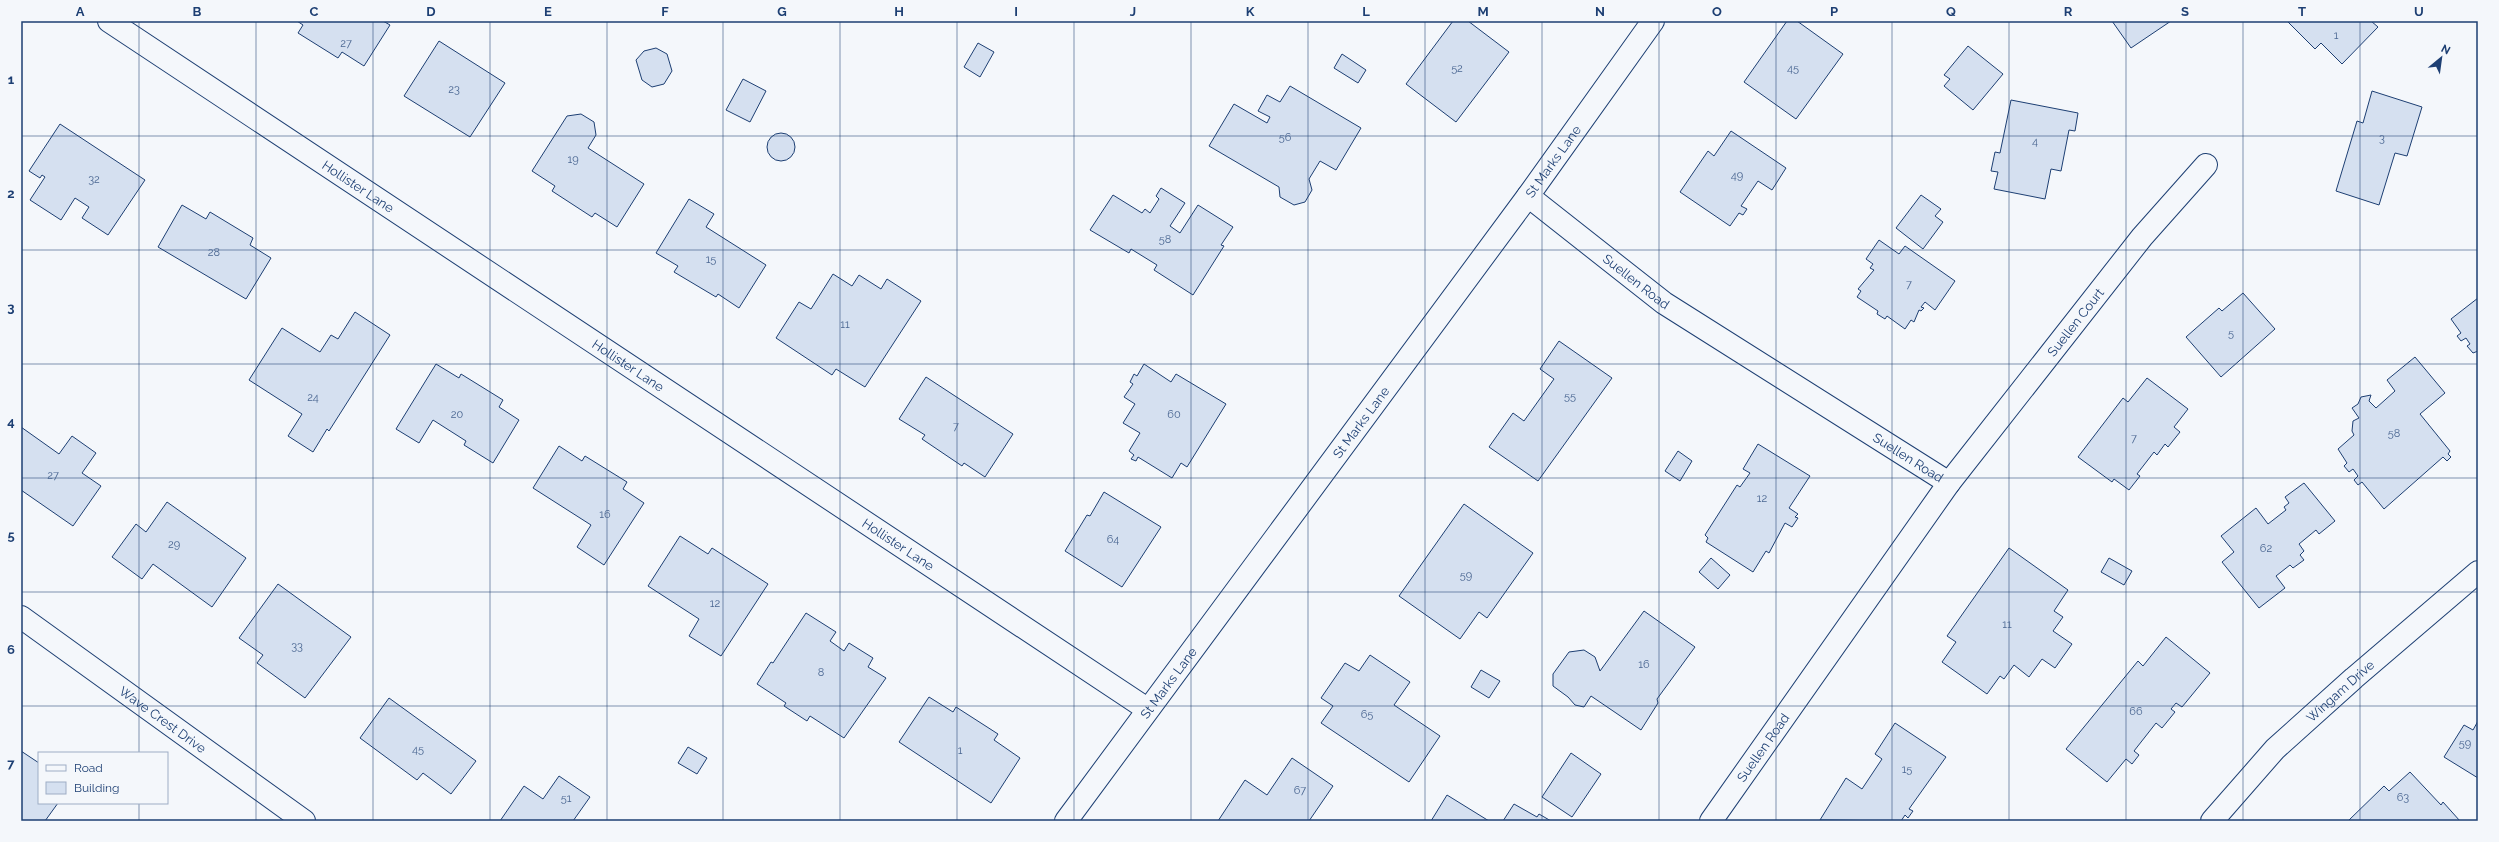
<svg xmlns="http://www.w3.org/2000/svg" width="2499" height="842" viewBox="0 0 2499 842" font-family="Raleway,sans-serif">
  <rect width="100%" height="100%" fill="#f4f7fb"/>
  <!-- building -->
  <path fill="#d5e0f0" stroke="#1d3f73" d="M297 21H383L390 25 364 66 342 52 338 58 298 33 303 25Z
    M1453 21H1468L1509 52 1456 122 1406 84Z
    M1787 21H1797L1843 54 1796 119 1744 82Z
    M2112 21H2171L2131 48Z
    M2287 21H2371L2378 27 2342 64 2321 43 2315 49Z
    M439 41 505 83 470 137 404 96Z
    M978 43 994 52 980 77 964 67Z
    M1968 46 2003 74 1973 110 1944 86 1950 79 1944 75Z
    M656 48 667 54 672 71 664 84 652 87 642 80 636 60 644 51Z
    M1342 54 1366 70 1358 83 1334 68Z
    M743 79 766 91 750 122 726 110Z
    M1290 86 1361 128 1336 170 1320 161 1309 179 1312 190 1305 202 1294 205 1280 197 1279 187 1209 146 1234 104 1267 123 1270 117 1258 111 1267 95 1280 102Z
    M2372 91 2422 107 2407 156 2395 153 2379 205 2336 191 2357 121 2363 123Z
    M2011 100 2078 113 2075 131 2069 130 2061 171 2051 169 2045 199 1994 189 1998 172 1991 171 1995 152 2000 153Z
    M581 114 594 122 596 135 588 148 644 184 617 227 595 213 592 217 552 191 555 186 532 171 567 116Z
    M60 124 145 180 108 235 82 218 89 207 75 198 61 220 30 200 45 177 42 175 40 178 29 171Z
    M1731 131 1786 168 1772 190 1758 181 1741 206 1747 209 1743 215 1739 213 1730 226 1680 192 1708 151 1714 156Z
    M767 147a14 14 0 1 1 28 0a14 14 0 1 1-28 0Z
    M1161 188 1185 203 1170 226 1180 233 1198 205 1233 227 1221 245 1224 246 1193 295 1154 270 1157 265 1131 249 1129 253 1090 230 1113 195 1142 213 1145 209 1150 213 1159 199 1156 196Z
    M1921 195 1941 209 1935 216 1943 222 1923 249 1896 228Z
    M689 199 714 214 706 227 766 265 739 308 718 294 716 297 674 272 678 266 656 253Z
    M182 205 206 219 210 212 253 238 250 245 271 258 246 299 158 247Z
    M1879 240 1899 254 1905 246 1955 281 1935 310 1925 302 1921 307 1924 308 1921 311 1919 310 1914 322 1911 320 1905 329 1887 316 1885 319 1877 314 1878 311 1857 297 1861 291 1858 289 1874 270 1870 268 1873 264 1866 259Z
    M833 274 852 286 859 275 881 289 887 279 921 301 865 387 836 369 832 375 776 338 799 302 811 309Z
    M2243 293 2275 329 2221 377 2186 337 2219 308 2222 311Z
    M2478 298V351L2473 353 2467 346 2470 344 2466 338 2461 341 2457 336 2461 333 2451 319Z
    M355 312 390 335 329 431 327 429 313 452 288 436 302 414 249 380 282 328 320 352 331 335 338 339Z
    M1559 341 1612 378 1538 481 1489 447 1513 413 1524 421 1554 379 1540 369Z
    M2415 357 2445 393 2420 414 2450 451 2448 454 2451 457 2447 461 2443 457 2384 509 2362 482 2358 485 2354 480 2358 476 2353 469 2349 472 2344 466 2347 463 2338 449 2354 435 2352 431 2353 421 2359 418 2352 408 2358 404 2361 397 2371 395 2369 401 2376 408 2395 391 2387 380Z
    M436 364 459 378 461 374 503 400 499 407 519 420 493 463 464 445 466 441 433 420 419 443 396 429Z
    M1144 364 1171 382 1176 374 1226 404 1187 467 1181 463 1172 478 1138 457 1136 461 1131 459 1134 455 1129 451 1140 433 1123 423 1135 404 1124 397 1133 384 1130 382 1134 374 1137 376Z
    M926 377 1013 434 985 477 964 463 962 466 922 439 925 435 899 419Z
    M2147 378 2188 409 2174 427 2180 432 2168 447 2165 444 2157 455 2154 452 2137 474 2140 476 2129 490 2114 479 2112 482 2078 457 2123 398 2128 402Z
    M21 427 59 454 72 436 96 453 82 473 101 486 73 526 21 490Z
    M1758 444 1810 476 1789 508 1798 514 1795 517 1798 518 1792 527 1785 523 1769 553 1766 551 1753 572 1706 542 1708 538 1705 535 1737 485 1740 487 1750 473 1743 469Z
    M559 446 582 461 585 456 627 482 623 489 644 503 604 565 577 547 591 525 533 488Z
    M1678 451 1692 461 1680 481 1665 471Z
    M2304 483 2335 521 2319 534 2316 530 2299 544 2304 551 2300 555 2304 560 2293 568 2290 565 2276 576 2285 588 2259 608 2222 562 2234 552 2221 536 2256 508 2268 524 2286 510 2284 507 2289 503 2285 497Z
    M1104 492 1161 527 1122 587 1065 551 1087 515 1090 516Z
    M167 502 246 558 212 607 153 564 142 579 112 557 136 524 146 532Z
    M1464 504 1533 553 1487 618 1479 612 1460 639 1399 596Z
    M680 536 708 554 712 548 768 584 721 656 689 636 699 619 648 586Z
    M2009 548 2068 590 2054 611 2063 617 2053 631 2072 644 2055 668 2042 659 2029 677 2014 665 2004 679 2000 676 1987 694 1942 662 1956 642 1947 636Z
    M1711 558 1730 575 1718 589 1699 572Z
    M2109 558 2132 571 2124 585 2101 572Z
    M278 584 351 637 305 698 257 663 263 655 239 638Z
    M1644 611 1695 647 1657 699 1658 703 1641 730 1591 696 1584 707 1575 705 1568 697 1553 686V674L1569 652 1584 650 1595 657 1600 671Z
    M806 613 836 632 830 641 844 651 849 643 873 658 868 667 886 678 844 738 810 716 807 721 784 706 786 703 757 684 771 662 773 663Z
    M2166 637 2210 673 2182 707 2176 703 2171 709 2175 712 2162 728 2156 723 2134 751 2139 755 2132 764 2126 759 2107 782 2066 749 2138 661 2143 666Z
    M1370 655 1410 682 1394 705 1440 736 1409 782 1321 723 1333 706 1321 698 1345 663 1359 671Z
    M1481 670 1500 681 1489 698 1471 687Z
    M929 697 953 712 956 707 998 734 994 740 1020 758 991 803 899 742Z
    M389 698 476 761 451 794 423 773 417 780 360 738Z
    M2478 721V778L2444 757 2464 725 2473 730Z
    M1895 723 1946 757 1909 809 1913 811 1908 818 1905 815 1901 821 1820 820 1846 778 1862 789 1882 759 1875 754Z
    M688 747 707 758 697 774 678 763Z
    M21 751 39 763V803H58L45 821H21Z
    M1571 753 1601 774 1572 817 1542 797Z
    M1292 758 1333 786 1309 821H1218L1245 780 1267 795Z
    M2410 772 2441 805 2443 802 2460 821H2348L2384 786 2389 791Z
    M559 776 590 797 573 821H500L524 786 543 799Z
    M1447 795 1489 821H1431Z
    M1514 804 1537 817 1539 814 1551 821H1503Z"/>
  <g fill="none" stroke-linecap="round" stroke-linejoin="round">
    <defs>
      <g id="minor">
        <path id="s1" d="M109 21 1147 709"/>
        <path id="s2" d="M1528 196 1664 303 1949 483"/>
        <path id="s3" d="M21 617 304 821"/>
        <path id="s4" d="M1066 821 1528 196 1653 21"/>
        <path id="s5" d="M1711 821 1949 483 2142 237 2206 165"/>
        <path id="s6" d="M2212 821 2275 749 2354 678 2478 572"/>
      </g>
    </defs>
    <!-- minor casing -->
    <use href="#minor" stroke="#1d3f73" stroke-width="24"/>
    <!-- minor -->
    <use href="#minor" stroke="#f4f7fb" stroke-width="22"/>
  </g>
  <!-- grid -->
  <path fill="none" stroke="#1d3f73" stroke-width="1" stroke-opacity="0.55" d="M139 21V753M256 21V821M373 21V821M490 21V821M607 21V821M723 21V821M840 21V821M957 21V821M1074 21V821M1191 21V821M1308 21V821M1425 21V821M1542 21V821M1659 21V821M1776 21V821M1892 21V821M2009 21V821M2126 21V821M2243 21V821M2360 21V821M21 136H2478M21 250H2478M21 364H2478M21 478H2478M21 592H2478M21 706H2478M139 803V821"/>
  <g text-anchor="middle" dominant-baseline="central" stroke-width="3" stroke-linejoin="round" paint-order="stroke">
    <!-- number labels -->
    <g font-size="11" fill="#4b6792">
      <text x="2336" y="35">1</text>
      <text x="346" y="43">27</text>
      <text x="1457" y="68">52</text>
      <text x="1793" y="68">45</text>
      <text x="454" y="89">23</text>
      <text x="1285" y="137">56</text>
      <text x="2382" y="138">3</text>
      <text x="2035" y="141">4</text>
      <text x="573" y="159">19</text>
      <text x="1737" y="175">49</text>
      <text x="94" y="179">32</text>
      <text x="1165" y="239">58</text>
      <text x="214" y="252">28</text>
      <text x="711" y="259">15</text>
      <text x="1909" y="284">7</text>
      <text x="845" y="324">11</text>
      <text x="2231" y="333">5</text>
      <text x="1570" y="396">55</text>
      <text x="313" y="397">24</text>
      <text x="457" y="414">20</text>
      <text x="1174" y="414">60</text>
      <text x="956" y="426">7</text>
      <text x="2394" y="433">58</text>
      <text x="2134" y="438">7</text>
      <text x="53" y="475">27</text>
      <text x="1762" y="498">12</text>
      <text x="605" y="514">16</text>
      <text x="1113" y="539">64</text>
      <text x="174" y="544">29</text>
      <text x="2266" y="548">62</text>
      <text x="1466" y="575">59</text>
      <text x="715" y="603">12</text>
      <text x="2007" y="624">11</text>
      <text x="297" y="646">33</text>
      <text x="1644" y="664">16</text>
      <text x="821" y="672">8</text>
      <text x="2136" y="711">66</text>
      <text x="1367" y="714">65</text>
      <text x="2465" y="743">59</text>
      <text x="418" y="749">45</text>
      <text x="960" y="750">1</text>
      <text x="1907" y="769">15</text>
      <text x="1300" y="790">67</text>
      <text x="2403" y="797">63</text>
      <text x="566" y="798">51</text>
    </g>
    <!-- street labels -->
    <g font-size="13" fill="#1d3f73" stroke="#f4f7fb">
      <text stroke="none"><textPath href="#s4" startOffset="820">St Marks Lane</textPath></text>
      <text stroke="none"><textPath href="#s1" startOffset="299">Hollister Lane</textPath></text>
      <text stroke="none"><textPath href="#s2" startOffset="138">Suellen Road</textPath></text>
      <text stroke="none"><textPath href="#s5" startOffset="618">Suellen Court</textPath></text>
      <text stroke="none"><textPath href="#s1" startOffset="623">Hollister Lane</textPath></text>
      <text stroke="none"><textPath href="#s4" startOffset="496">St Marks Lane</textPath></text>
      <text stroke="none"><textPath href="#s2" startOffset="462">Suellen Road</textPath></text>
      <text stroke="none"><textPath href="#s1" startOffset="947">Hollister Lane</textPath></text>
      <text stroke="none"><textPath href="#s4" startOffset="172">St Marks Lane</textPath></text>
      <text stroke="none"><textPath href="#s6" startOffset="183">Wingam Drive</textPath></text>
      <text stroke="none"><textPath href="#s3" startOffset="175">Wave Crest Drive</textPath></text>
      <text stroke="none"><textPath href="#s5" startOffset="90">Suellen Road</textPath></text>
    </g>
  </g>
  <!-- border -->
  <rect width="2499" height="842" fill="none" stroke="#f4f7fb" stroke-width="44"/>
  <!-- legend -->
  <rect x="38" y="752" width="130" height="52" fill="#f4f7fb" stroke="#9eadc5"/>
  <rect x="46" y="765" width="20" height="6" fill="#f4f7fb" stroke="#9eadc5"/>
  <text x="74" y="772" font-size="12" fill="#1d3f73">Road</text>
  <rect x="46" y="782" width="20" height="12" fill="#d5e0f0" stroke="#9eadc5"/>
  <text x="74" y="792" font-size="12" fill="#1d3f73">Building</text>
  <!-- north arrow -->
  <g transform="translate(2441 58) rotate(29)" stroke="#f4f7fb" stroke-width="3" paint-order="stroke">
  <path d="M0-3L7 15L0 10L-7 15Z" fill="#1d3f73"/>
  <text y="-6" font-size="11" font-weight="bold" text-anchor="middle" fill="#1d3f73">N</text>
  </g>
  <rect x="22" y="22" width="2455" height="798" fill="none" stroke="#1d3f73" stroke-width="1.5"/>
  <g font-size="13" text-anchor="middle" font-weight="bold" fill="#1d3f73">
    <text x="80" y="16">A</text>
    <text x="197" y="16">B</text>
    <text x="314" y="16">C</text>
    <text x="431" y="16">D</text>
    <text x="548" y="16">E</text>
    <text x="665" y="16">F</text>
    <text x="782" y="16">G</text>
    <text x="899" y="16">H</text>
    <text x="1016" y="16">I</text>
    <text x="1133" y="16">J</text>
    <text x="1250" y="16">K</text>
    <text x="1366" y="16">L</text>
    <text x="1483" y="16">M</text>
    <text x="1600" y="16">N</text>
    <text x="1717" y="16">O</text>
    <text x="1834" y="16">P</text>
    <text x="1951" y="16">Q</text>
    <text x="2068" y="16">R</text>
    <text x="2185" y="16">S</text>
    <text x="2302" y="16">T</text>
    <text x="2419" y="16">U</text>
    <text x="11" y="84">1</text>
    <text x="11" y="198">2</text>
    <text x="11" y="312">3</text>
    <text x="11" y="426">4</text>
    <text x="11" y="540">5</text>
    <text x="11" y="654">6</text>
    <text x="11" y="768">7</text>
  </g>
</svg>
